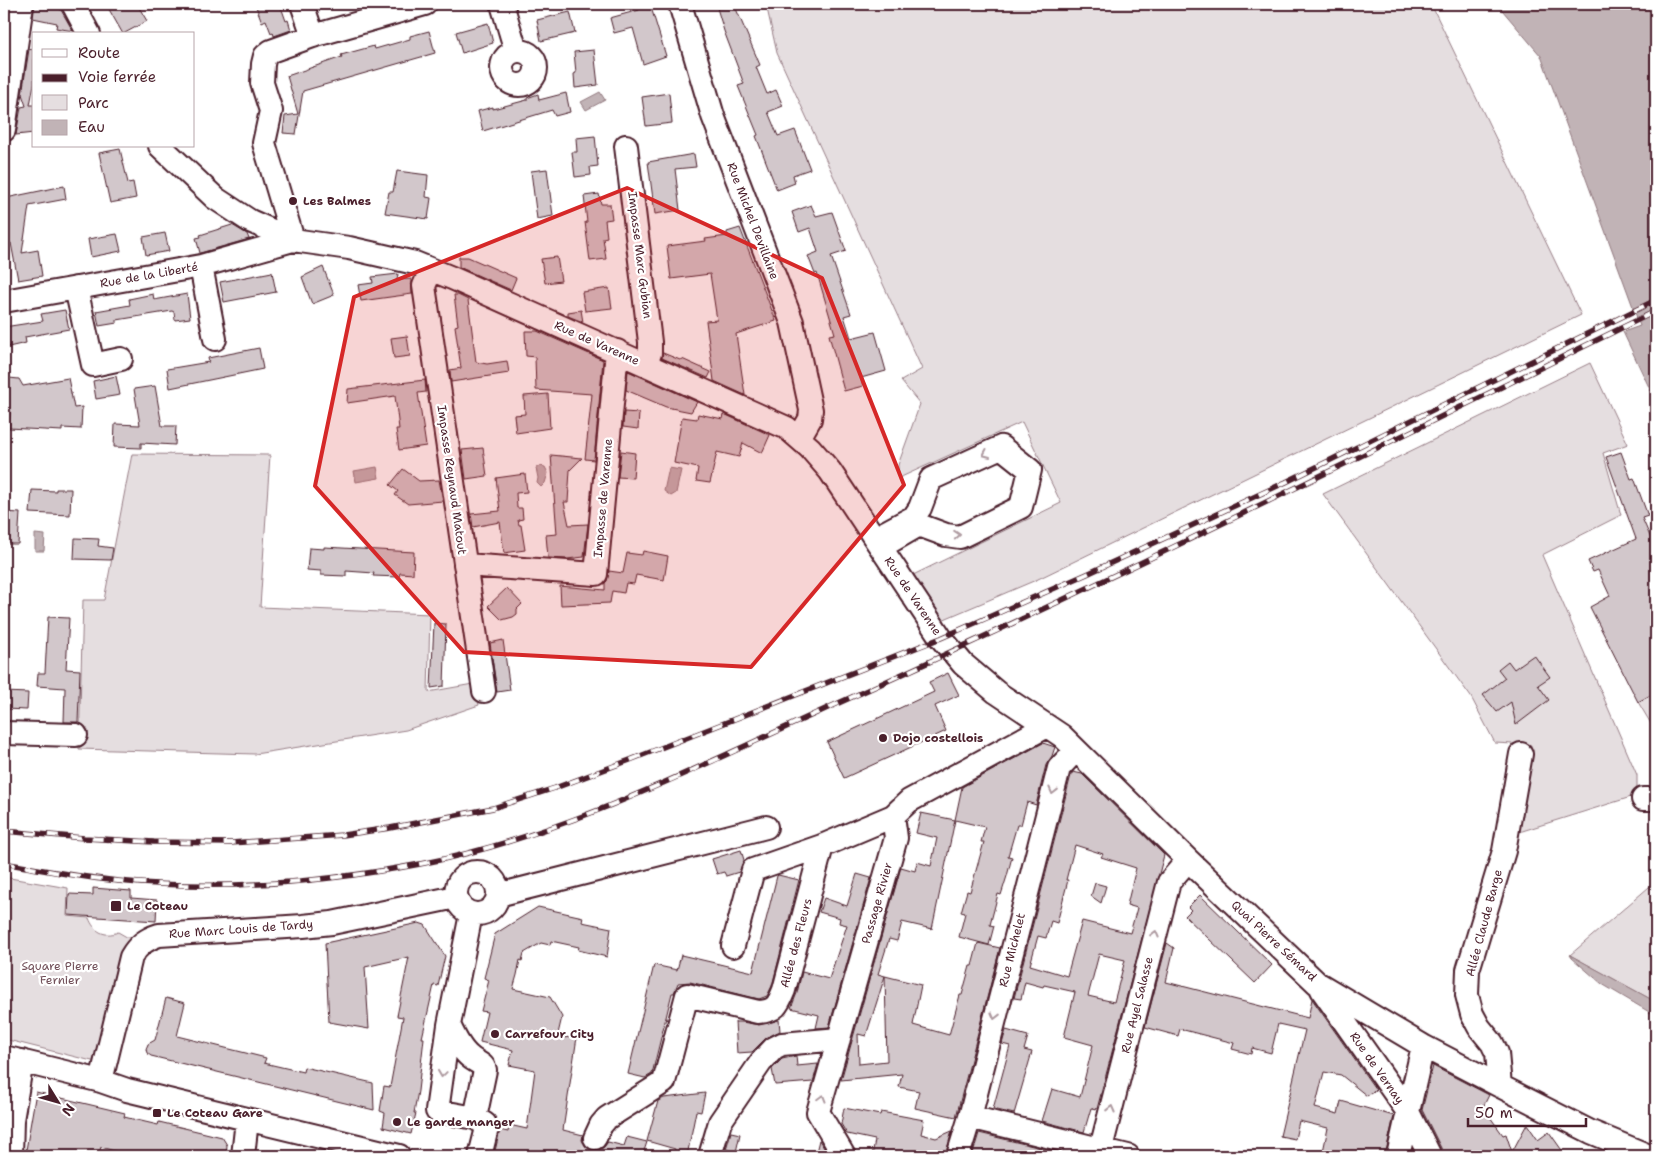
<svg xmlns="http://www.w3.org/2000/svg" width="1660" height="1160" viewBox="0 0 1660 1160" font-family="'Shantell Sans',sans-serif">
  <rect width="100%" height="100%" fill="#fff"/>
  <filter id="ink" filterUnits="userSpaceOnUse"><feTurbulence type="fractalNoise" baseFrequency=".02" numOctaves="2"/><feDisplacementMap in="SourceGraphic" scale="10" xChannelSelector="R" yChannelSelector="G"/><feConvolveMatrix kernelMatrix="1 2 1 2 8 2 1 2 1" color-interpolation-filters="sRGB"/></filter>
  <g filter="url(#ink)">
    <!-- green -->
    <path fill="#e5dee0" stroke="#987e86" d="M766 4H1431L1581 315 1036 580 942 620 911 576 1061 503 1022 422 899 478 898 465 920 404 901 381 922 369 777 53Z
      M1590 363 1628 444 1603 453 1621 515 1542 555 1637 775V787L1631 797 1516 833 1531 745 1495 743 1471 697 1323 494Z
      M132 454 270 455 260 607 430 614 428 692 473 684 479 705 406 730 255 754 79 749 83 600H104Z
      M1656 693V732L1638 702Z
      M4 877 68 888 67 916 89 918C94 931 104 938 118 932L132 940 96 1062 4 1039Z
      M1656 881V1002L1570 955Z"/>
    <!-- water -->
    <path fill="#c1b3b6" stroke="#91787e" d="M1497 4H1656V402L1623 332 1640 326 1541 56Z
      M600 92 605 100 586 110 581 102Z
      M540 466 545 467 548 473 545 483 541 487 537 483 538 478 536 468Z
      M377 467 379 478 356 482 354 471Z
      M669 468 681 470 676 493 671 496 664 491Z
      M35 534 45 535 44 551H35Z
      M1570 955 1656 1002V1016L1602 984 1572 958Z"/>
    <!-- building -->
    <path fill="#d2c7cb" stroke="#4a1f2b" fill-rule="evenodd" d="M35 4H60L61 10 73 31 56 28 57 23 33 18Z
      M106 4H137L147 21 123 34Z
      M255 4H280L286 21 288 20 291 30 274 36 273 32 271 33 266 20 262 22Z
      M637 4H650L666 56 643 64 633 28 614 33 610 18 639 10Z
      M718 4H734L760 65 756 67 767 94 776 90 783 106 768 112 778 136 795 130 810 169 793 175 795 183 777 190 756 136 758 135 738 86 744 84 724 31 717 8 719 7Z
      M570 12 575 33 541 41 537 20Z
      M488 23 493 43 462 53 456 32Z
      M429 31 435 53 303 91 296 134 283 133 285 116 298 114 287 76 342 57 341 55 374 46 375 49 410 39V36Z
      M29 49 34 50V84L30 105H34V133L16 135 21 107 26 106 22 94Z
      M594 50 598 85 575 88 574 74 576 73 574 52Z
      M566 93 570 112 555 116 552 110 483 131 478 111 493 107V109L527 100V98L538 94 539 100Z
      M669 93 672 123 646 126 642 97Z
      M595 136 598 166 590 167 591 175 575 177 572 152H577L576 138Z
      M120 149 128 183 133 182 136 198 110 203 99 153Z
      M694 154 696 167 675 169 680 210 655 214 648 162Z
      M547 169 553 216 537 219 531 171Z
      M397 171 428 175 426 197 431 198 428 219 385 213 389 192H393Z
      M64 186 66 199 29 206 22 253 38 250 42 276 18 280 11 243H4V213L6 198Z
      M599 194 601 204H610L612 219 605 220 607 237 603 238 606 259 590 261 585 222H587L584 196Z
      M811 205 816 216 832 212 846 251 831 256 851 314 844 316 851 338 875 332 886 371 861 378 863 386 844 391 829 335 835 334 817 273 815 274 808 256 818 252 810 228 799 232 792 212Z
      M232 225 247 234 249 239 200 253 196 238 201 237 200 235Z
      M740 228 776 321 736 334 745 395 714 381 706 321 717 320 710 274 671 279 667 246 706 241 705 239 727 236V232Z
      M165 233 169 251 146 255 143 237Z
      M117 234 121 251 91 257 88 239Z
      M459 257H468L516 278 511 290 459 267Z
      M557 257 561 281 545 283 541 259Z
      M323 267 334 295 312 304 302 277Z
      M272 272 276 292 224 302 220 282Z
      M398 274 397 280 411 279 412 294 361 301 358 285 373 283 372 277Z
      M609 288 612 308 585 311 582 292Z
      M153 294 154 300 187 294 190 318 175 320 174 312 172 311 117 320V323L99 326 96 311 130 305 129 299Z
      M454 295H458L468 300 476 362 487 364 507 361 509 373 451 382 450 370 461 368 455 326 458 325Z
      M65 310 69 329 25 337 26 343 4 348V327L43 321 41 314Z
      M581 310 583 322 568 316V312Z
      M525 331H537L603 360 594 460 585 459 592 394 536 390 535 357 526 356Z
      M407 336 410 356 394 358 391 338Z
      M259 348 263 369 170 388 167 369 209 362 208 358Z
      M663 353 680 360 682 359 711 372 708 378 662 358Z
      M628 371 697 402 691 412 666 407 626 390Z
      M116 376 120 395 96 399 93 381Z
      M9 378 19 379 23 386 68 378 74 408 82 407 81 429 62 428V431L9 428 10 412H4V380L8 381Z
      M425 380 426 392 418 393 426 446 399 450 396 429H399L395 396 347 403 348 389Z
      M155 386 162 426H176L175 445 141 443V448L114 447 115 424 140 425 134 389Z
      M548 394 550 428 516 433 514 415 525 414 524 396Z
      M624 412 639 413 638 429 623 427Z
      M698 414 723 419 724 414 770 435 762 453 743 443 739 457 717 452 710 483 696 481 698 468 674 463 682 417 697 419Z
      M483 448 487 476 466 479 462 450Z
      M621 451 635 453 633 478 618 477Z
      M1621 452 1631 479 1634 478 1648 516 1642 518 1656 550V692L1638 702 1590 607 1610 596 1598 570 1593 572 1588 561 1636 539 1606 457Z
      M551 455 582 458 570 470 568 502H564L569 525 588 524 584 557 567 559 548 558 546 535 557 534Z
      M403 469 419 481 439 480 443 501 408 504 395 495 398 491 390 485Z
      M525 474 527 492 516 493 517 508H522L523 519 518 520 519 525H521L525 550 504 553 500 522 473 527 471 514 500 511 496 478Z
      M56 489H71L70 515 30 513 32 490 56 491Z
      M4 512 20 513 18 544H4Z
      M75 538 99 539 98 546 113 548 111 560 74 559Z
      M324 547 414 552 413 574 400 573 399 577 373 576 374 573 346 571V576L321 575V571L307 570 309 548 324 549Z
      M643 551 668 556 664 580 636 575 634 584 626 583 624 593 612 591 610 603 561 605 560 586 605 590V583L607 581 609 571 623 573 627 553 642 555Z
      M507 588 522 604 517 609V614L513 617 502 620 488 606Z
      M48 617 69 618 66 669 80 670 78 722H64L65 688 37 686 38 673H45Z
      M434 623 446 624 444 686 431 688Z
      M503 640 510 690 497 692 490 643Z
      M1534 655 1550 677 1538 685 1549 700 1516 725 1511 702 1497 712 1483 695 1505 678 1498 669 1508 661 1514 669Z
      M948 673 959 695 935 706 946 731 844 778 827 742 934 692 929 682Z
      M4 692 28 693 27 710 4 709Z
      M1043 743 1055 747 1052 756 1046 765 1036 805 1027 802 1021 825H1017L1008 856 1012 857 1007 876 1001 895 998 894 990 925 994 926 989 945 959 937 965 913 961 912 967 891 970 892 984 842H981L985 827 955 820 962 787Z
      M1073 772 1082 774 1164 855 1097 1109 1091 1108 1084 1132 1042 1121 1052 1089 1080 1097 1093 1045 1064 1037 1075 992 1044 985 1043 987 1025 982 1021 999 1014 998 1071 775ZM1075 845 1103 854 1101 857 1136 868 1127 905 1137 908 1130 933 1082 921 1067 976 1030 965 1038 936 1046 938 1051 921 1057 923 1068 880H1066ZM1099 954 1125 960 1114 1002 1088 996Z
      M921 813 955 820 932 929 902 922 897 941 889 939 878 974 885 976 866 1036 858 1034 859 1064 887 1061 885 976 921 985 913 1025 949 1035 960 995H962L970 966H972L978 943 1000 948 956 1117 915 1108 919 1091 899 1087 902 1074 841 1080 901 867 915 871 917 862 931 866 937 838 916 833Z
      M741 850 744 860 739 872 726 876 724 872 717 874 712 859Z
      M857 874 871 878 829 1027 816 1028 819 1015 791 1008 797 993 802 972 829 979 847 925 839 923 840 918 819 912 824 898 847 906Z
      M778 875 799 880 772 986 767 996 759 999 690 982 678 983 674 993H672L652 1074 645 1078 628 1074 654 965 677 970 681 955 753 972 777 876Z
      M1095 883 1106 886 1101 903 1091 896Z
      M93 888 131 891V898L157 900 156 921 68 915 69 894 93 895Z
      M1200 895 1272 965 1255 983 1185 916 1191 910 1188 907Z
      M538 907 583 917 582 922 611 928 607 957 578 950 579 947 551 941 550 945 541 943 524 953 522 961 520 960 517 975 513 989 550 997 562 1017 557 1038 577 1037 563 1130 583 1135 582 1140 585 1146 590 1150 596 1151 603 1148 608 1142 624 1146 627 1137 647 1142 644 1151 647 1152V1156L494 1155 500 1130 508 1132 509 1125 527 1129 535 1070 509 1065 513 1050 480 1042 487 1012 481 1011 489 980 484 978 495 934Z
      M419 923 425 925 445 956 438 986 434 985 422 1038H424L418 1091 414 1113H416L411 1134 383 1127 385 1113 380 1111 384 1086 390 1087 403 1017 397 1016 409 957 365 967 369 1029 329 1022 325 943Z
      M1167 943 1174 948 1166 982 1308 1018 1312 999 1376 1090 1367 1096 1341 1075 1324 1072 1315 1108 1338 1114 1341 1101 1394 1116 1385 1156H1322L1328 1128 1299 1121 1295 1139 1280 1136 1305 1030 1278 1024 1271 1053 1252 1048 1251 1054 1232 1049 1234 1043 1180 1029 1178 1036 1145 1027Z
      M166 998 185 1003 177 1036 266 1058 264 1063 303 1072 304 1067 373 1083 374 1110 151 1056 147 1053 146 1049 148 1044 155 1040Z
      M779 1020 780 1031 765 1039 752 1052 737 1053 735 1022H742L759 1025Z
      M1006 1030 1028 1036 1024 1050 1032 1052 1014 1114 993 1109 1010 1046 1002 1044Z
      M796 1056 797 1066 818 1064 813 1082 775 1085 772 1069 782 1059Z
      M1433 1066 1489 1095 1482 1109 1485 1110 1503 1135 1506 1134 1512 1152 1527 1124 1538 1140 1549 1132 1566 1156H1443L1442 1150 1422 1110Z
      M36 1092 125 1113 124 1117 158 1125 159 1122 222 1137 227 1145 226 1156H123L124 1154 101 1147 98 1156H25Z
      M705 1093 701 1112 696 1111 687 1156H673L675 1149 647 1141 658 1101 664 1098Z
      M844 1108 880 1115 881 1112 924 1120 921 1134 936 1138 952 1131 945 1156H872L875 1140 847 1134 841 1124Z
      M731 1132 740 1134 736 1152 726 1149Z
      M979 1133 1074 1156H972Z
      M819 1140 829 1156H815Z"/>
    <g fill="none" stroke-linecap="round" stroke-linejoin="round">
      <!-- minor-tunnel -->
      <path stroke="#dbd2d5" stroke-width="22" stroke-dasharray="22 11" stroke-linecap="butt" d="M591 1156 595 1138"/>
      <defs>
        <path id="minor" d="M73 4 89 34
          M302 4 313 36
          M502 4 516 51
          M680 4 713 116 792 322 811 410 810 419 799 438
          M502 68a17 17 0 1 1 34 0a17 17 0 1 1-34 0Z
          M4 130 22 4
          M160 146 215 198 250 221 293 240 349 248 415 263 452 278 787 428 810 448 830 471 941 638 963 664 996 692 1062 736 1188 860 1317 983 1423 1046 1500 1086 1591 1132 1649 1156
          M626 146 650 342V353L646 364
          M293 240 264 143 271 111 262 83 263 64 265 56 271 51 313 36 425 4
          M201 266 215 339
          M431 270 424 286 484 691
          M76 288 93 365 121 359
          M4 301 201 266 293 240
          M875 538 914 517 920 508 931 479 1001 447 1030 470 1021 507 960 537 946 535 919 525 881 547
          M465 565 596 574 617 351
          M4 733 76 735
          M1643 799H1656
          M456 893a21 21 0 1 1 42 0a21 21 0 1 1-42 0Z
          M498 895 766 827
          M471 914 449 1025 437 1111 475 1118 485 1124 487 1128 480 1156
          M733 946 753 870 822 846
          M1322 990 1408 1112 1430 1156
          M449 1025C454 1036 461 1050 470 1057 475 1062 483 1063 485 1070L475 1118
          M4 1057 101 1081 127 1090 399 1156
          M101 1081 131 957C138 945 146 939 159 935L303 926 332 923 456 897
          M1500 1086 1497 1053 1492 1043 1479 1027 1472 1014 1467 995 1468 970 1504 851 1521 754
          M970 1117 1128 1156
          M595 1138 601 1125 607 1118 664 1082 687 995 758 1012C776 1011 778 1005 784 990L822 846 893 816 909 801 1047 726
          M11 1156 12 1120 22 1061
          M243 1156 247 1120
          M710 1156 720 1122 761 1062 774 1048 782 1044 839 1039
          M844 1156 818 1112 896 838 893 816
          M958 1156 970 1117 1059 768 1076 750
          M1099 1156 1169 882 1188 860
          M1398 1156 1423 1046"/>
      </defs>
      <!-- minor casing -->
      <use href="#minor" stroke="#4a1f2b" stroke-width="26"/>
      <!-- minor -->
      <use href="#minor" stroke="#fff" stroke-width="22"/>
      <defs>
        <path id="rail" d="M4 831 84 838 154 842 231 843 343 835 390 828 493 808 555 788 630 760 941 638 1087 574 1286 482 1656 300
          M4 863C42 870 80 877 118 881 219 891 321 883 420 864 573 834 711 760 852 697 1123 575 1389 442 1656 311"/>
      </defs>
      <!-- rail casing -->
      <use href="#rail" stroke="#4a1f2b" stroke-width="5.5"/>
      <!-- rail -->
      <use href="#rail" stroke="#fff" stroke-width="4" stroke-dasharray="11" stroke-linecap="butt"/>
    </g>
    <!-- one-way arrows -->
    <defs><path id="oneway-chevron" d="M-2-3.5L2.5 0L-2 3.5" fill="none" stroke-width="1.6" stroke-linecap="round" stroke-linejoin="round" transform="scale(1.25)"/></defs>
    <g stroke="#ae9aa0">
      <use href="#oneway-chevron" transform="translate(986 454) rotate(156)"/>
      <use href="#oneway-chevron" transform="translate(957 535) rotate(-4)"/>
      <use href="#oneway-chevron" transform="translate(1053 791) rotate(104)"/>
      <use href="#oneway-chevron" transform="translate(1155 934) rotate(-76)"/>
      <use href="#oneway-chevron" transform="translate(995 1016) rotate(104)"/>
      <use href="#oneway-chevron" transform="translate(442 1074) rotate(98)"/>
      <use href="#oneway-chevron" transform="translate(822 1098) rotate(-74)"/>
      <use href="#oneway-chevron" transform="translate(1111 1109) rotate(-76)"/>
    </g>
  </g>
  <!-- marked area -->
  <path fill="#d62828" fill-opacity="0.2" stroke="#d62828" stroke-width="4" stroke-linejoin="round" d="M627 188 822 278 904 485 751 667 464 652 315 486 354 297Z"/>
  <!-- markers -->
  <g fill="#4a1f2b" stroke="#fff" stroke-width="2">
    <circle cx="293" cy="201" r="5"/>
    <circle cx="883" cy="738" r="5"/>
    <rect x="110" y="900" width="12" height="12" rx="2.5"/>
    <circle cx="495" cy="1034" r="5"/>
    <rect x="152" y="1108" width="10" height="10" rx="2.5"/>
    <circle cx="397" cy="1122" r="5"/>
  </g>
  <g text-anchor="middle" dominant-baseline="central" stroke-width="4.5" stroke-linejoin="round" paint-order="stroke">
    <!-- poi labels -->
    <g font-size="12" font-weight="bold" fill="#4a1f2b" stroke="#fff" text-anchor="start">
      <text x="303" y="201">Les Balmes</text>
      <text x="893" y="738">Dojo costellois</text>
      <text x="127" y="906">Le Coteau</text>
      <text x="505" y="1034">Carrefour City</text>
      <text x="167" y="1113">Le Coteau Gare</text>
      <text x="407" y="1122">Le garde manger</text>
    </g>
    <!-- street labels -->
    <g font-size="12" fill="#4a1f2b" stroke="#fff">
      <text transform="translate(753 221) rotate(69)">Rue Michel Devillaine</text>
      <text transform="translate(640 255) rotate(83)">Impasse Marc Gubian</text>
      <text transform="translate(149 275) rotate(-10)">Rue de la Liberté</text>
      <text transform="translate(597 343) rotate(24)">Rue de Varenne</text>
      <text transform="translate(452 480) rotate(82)">Impasse Reynaud Matout</text>
      <text transform="translate(603 498) rotate(-85)">Impasse de Varenne</text>
      <text transform="translate(913 596) rotate(56)">Rue de Varenne</text>
      <text transform="translate(877 903) rotate(-74)">Passage Rivier</text>
      <text transform="translate(1484 923) rotate(-75)">Allée Claude Barge</text>
      <text transform="translate(241 929) rotate(-4)">Rue Marc Louis de Tardy</text>
      <text transform="translate(1274 941) rotate(43)">Quai Pierre Sémard</text>
      <text transform="translate(796 943) rotate(-75)">Allée des Fleurs</text>
      <text transform="translate(1012 950) rotate(-76)">Rue Michelet</text>
      <text transform="translate(1137 1005) rotate(-76)">Rue Ayel Salasse</text>
      <text transform="translate(1377 1068) rotate(55)">Rue de Vernay</text>
    </g>
    <!-- park labels -->
    <g font-size="12" fill="#714f58" stroke="#fff">
      <text x="60" y="966">Square Pierre<tspan x="60" dy="14">Fernier</tspan></text>
    </g>
  </g>
  <!-- margin -->
  <rect width="1660" height="1160" fill="none" stroke="#fff" stroke-width="20"/>
  <rect x="10" y="10" width="1640" height="1140" fill="none" stroke="#4a1f2b" stroke-width="2" filter="url(#ink)"/>
  <!-- legend -->
  <rect x="32" y="32" width="162" height="115" fill="#ffffff" stroke="#b7a5aa"/>
  <rect x="42" y="49" width="25" height="8" fill="#ffffff" stroke="#b7a5aa"/>
  <text x="78" y="58" font-size="15" fill="#4a1f2b">Route</text>
  <rect x="42" y="74" width="25" height="8" fill="#4a1f2b" stroke="#b7a5aa"/>
  <text x="78" y="82" font-size="15" fill="#4a1f2b">Voie ferrée</text>
  <rect x="42" y="95" width="25" height="15" fill="#e5dee0" stroke="#b7a5aa"/>
  <text x="78" y="108" font-size="15" fill="#4a1f2b">Parc</text>
  <rect x="42" y="120" width="25" height="15" fill="#c1b3b6" stroke="#b7a5aa"/>
  <text x="78" y="132" font-size="15" fill="#4a1f2b">Eau</text>
  <!-- north arrow -->
  <g transform="translate(58 1102) rotate(127)" stroke="#ffffff" stroke-width="4" paint-order="stroke">
  <path d="M0-4L9 19L0 12L-9 19Z" fill="#4a1f2b"/>
  <text y="-8" font-size="14" font-weight="bold" text-anchor="middle" fill="#4a1f2b">N</text>
  </g>
  <!-- scale -->
  <path d="M1468 1118v8h118v-8" fill="none" stroke="#4a1f2b" stroke-width="2.5"/>
  <text x="1475" y="1118" font-size="15" fill="#4a1f2b" stroke="#ffffff" stroke-width="4" paint-order="stroke">50 m</text>
</svg>
